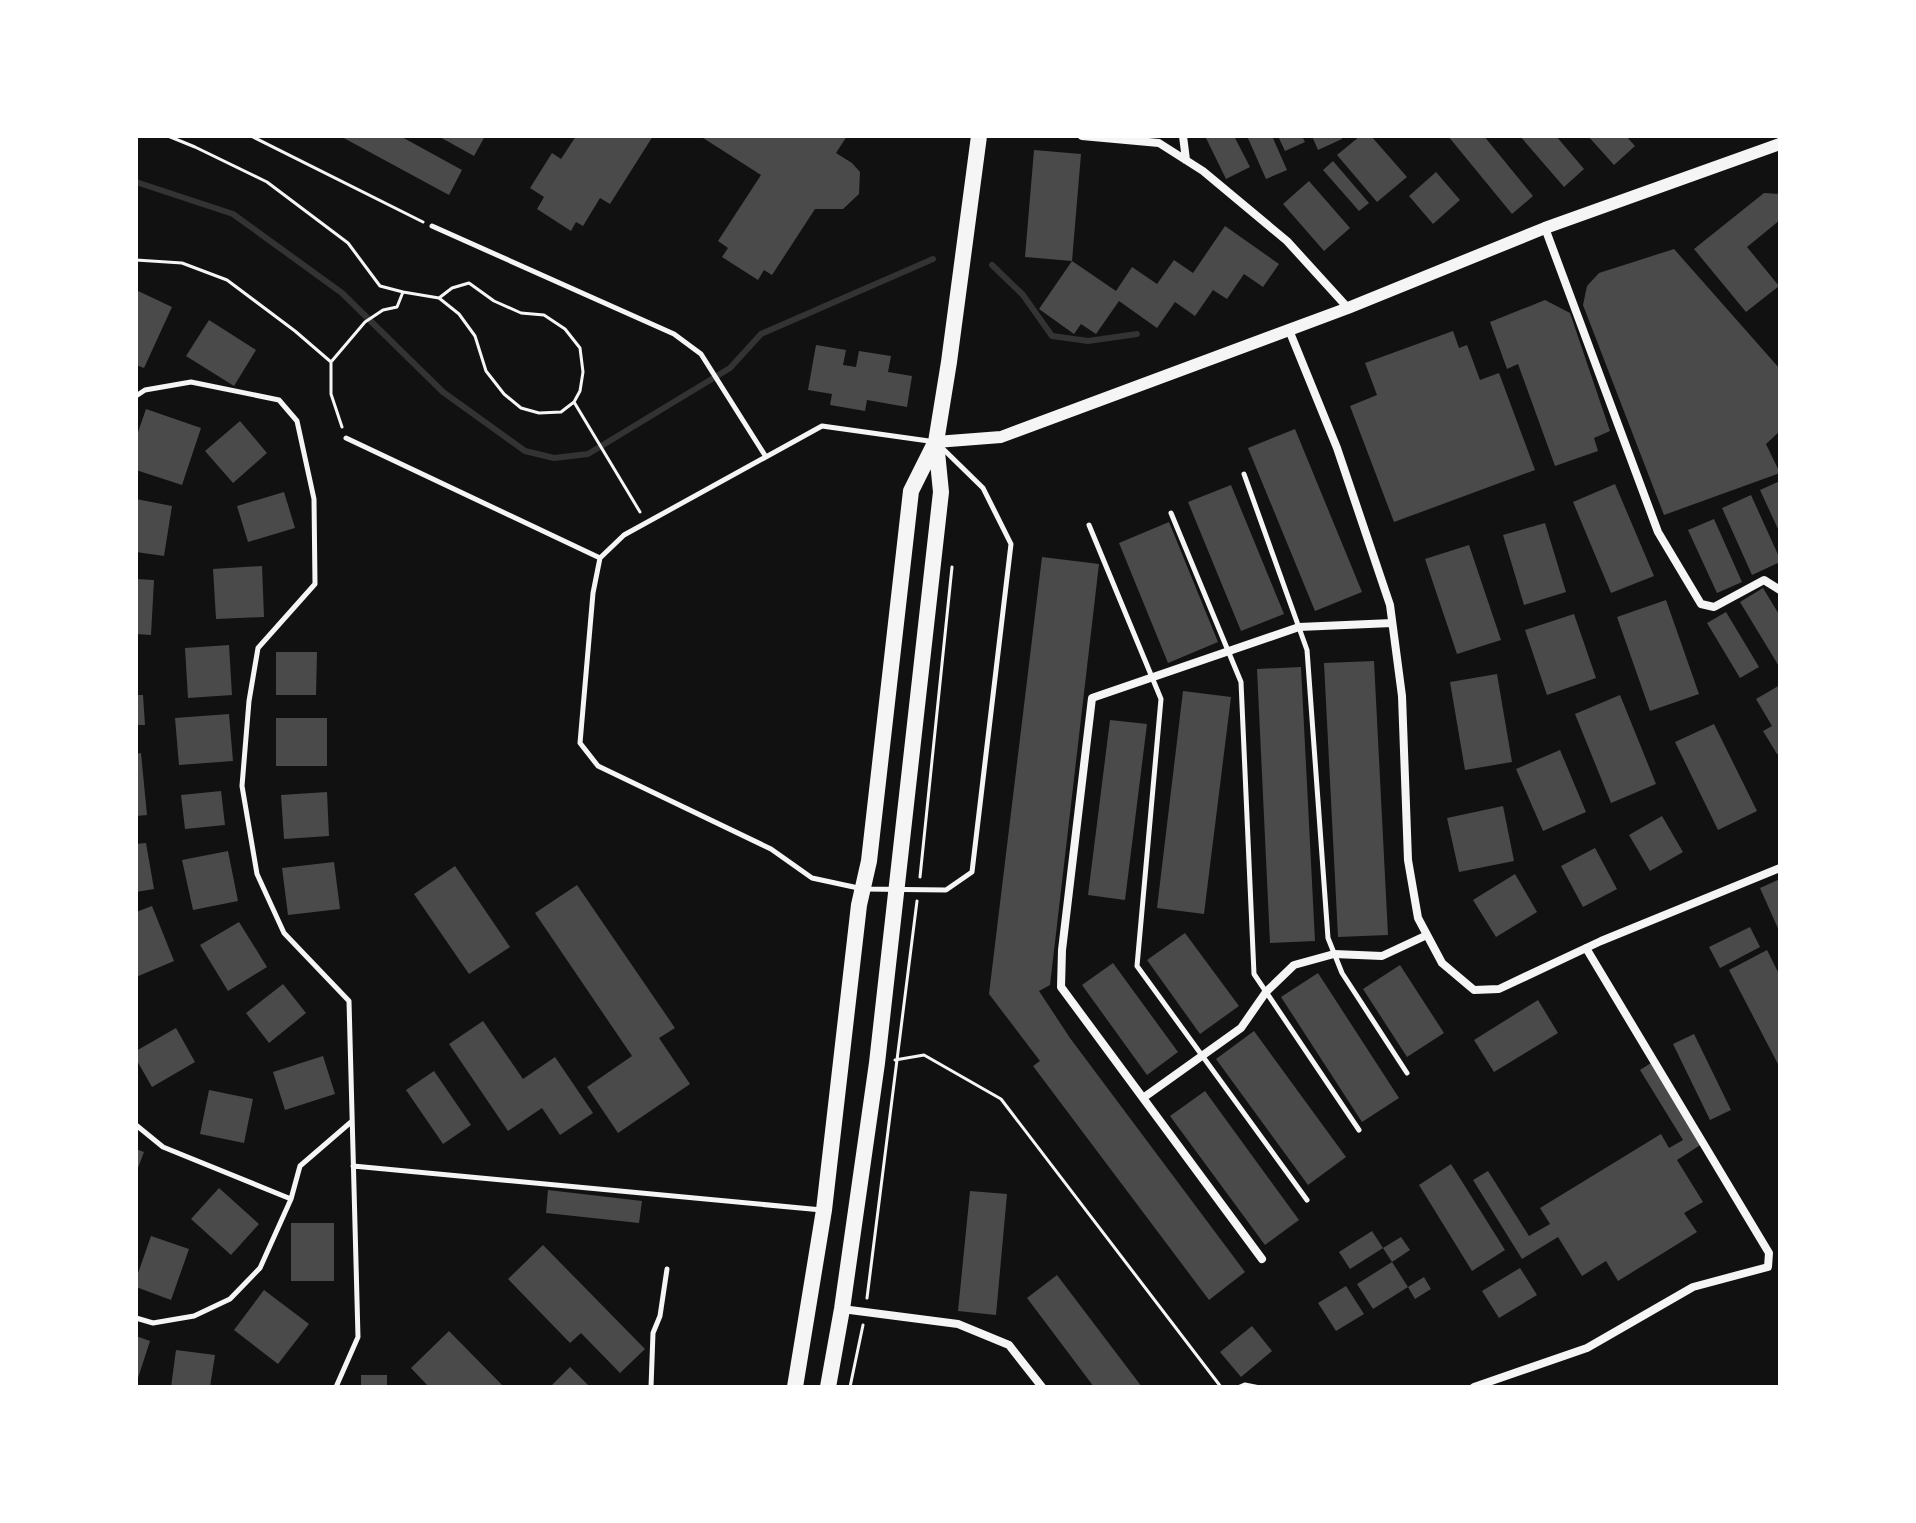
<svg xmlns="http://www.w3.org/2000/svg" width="1916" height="1523" viewBox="0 0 1916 1523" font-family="'DejaVu Sans',sans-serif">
  <rect width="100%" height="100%" fill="#111"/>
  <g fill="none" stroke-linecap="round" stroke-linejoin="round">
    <!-- stream -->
    <path stroke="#333" stroke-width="6" d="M136 182 233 214 342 293 443 392 525 451 554 458 588 454 730 368 761 334 933 259
      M992 265 1023 295 1052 336 1088 341 1137 334"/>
  </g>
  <!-- building -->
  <path fill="#4a4a4a" d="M340 136H400L462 170 449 195Z
    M438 136H485L474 156Z
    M576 136H653L610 204 600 198 583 226 576 222 571 231 537 209 544 197 530 188 552 153 561 159Z
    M700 136H847L836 153 852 163 860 172 859 194 843 209H815L772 275 764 270 758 280 722 257 728 248 718 241 761 175Z
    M1205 136H1234L1250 167 1226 179Z
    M1247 136H1272L1287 170 1266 179Z
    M1278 136H1302L1305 142 1285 151Z
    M1312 136H1341L1342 139 1318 150Z
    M1360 136H1371L1407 177 1377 202 1337 155Z
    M1448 136H1484L1533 196 1512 214Z
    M1520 136H1556L1584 169 1564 187Z
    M1588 136H1626L1635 146 1614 165Z
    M1034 150 1081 154 1072 261 1116 291 1132 267 1157 284 1174 260 1193 273 1225 226 1279 264 1263 287 1244 274 1227 299 1213 290 1195 316 1175 302 1157 328 1119 301 1096 334 1081 324 1074 334 1039 309 1072 261 1025 257Z
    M1333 161 1369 203 1359 211 1323 170Z
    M1436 172 1460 200 1433 224 1409 196Z
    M1309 181 1350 228 1324 251 1283 204Z
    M1764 193 1780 194V220L1747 247 1779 286 1746 312 1694 249Z
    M1674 249 1780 369V431L1766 444 1780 473 1664 515 1583 305 1587 286 1599 273Z
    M136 290 172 307 144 368 136 365Z
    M1545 300 1570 313 1610 431 1594 438 1598 451 1555 466 1518 364 1507 369 1490 322Z
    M209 320 256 350 234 386 186 356Z
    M1453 331 1459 348 1467 345 1480 380 1499 373 1535 470 1394 522 1350 406 1377 395 1365 363Z
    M816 345 846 350 843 365 856 367 859 351 891 356 888 372 912 376 907 407 867 400 865 411 830 405 832 394 808 390Z
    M146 409 201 428 182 485 136 470V438Z
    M240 421 267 453 233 483 205 451Z
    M1295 429 1362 592 1315 611 1248 448Z
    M1780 481V528L1778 529 1760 490Z
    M1615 484 1654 576 1611 593 1573 502Z
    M1231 485 1284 614 1241 631 1188 502Z
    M284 492 295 528 248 542 237 506Z
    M1751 495 1780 559V562L1752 575 1722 508Z
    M136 499 172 506 164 556 136 552Z
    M1714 519 1742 582 1717 593 1688 530Z
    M1169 522 1218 642 1168 663 1119 543Z
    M1545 523 1566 592 1524 605 1503 535Z
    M1469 545 1501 640 1457 654 1425 559Z
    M1042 557 1099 564 1050 985 1039 991 1070 1038 1245 1272 1209 1300 1033 1066 1040 1061 989 994Z
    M262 566 264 617 216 619 213 569Z
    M136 579 154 580 151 635 136 634Z
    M1763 588 1780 616V668L1740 602Z
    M1666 600 1699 694 1650 711 1617 617Z
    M1726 612 1759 667 1740 678 1707 623Z
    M1574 614 1596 678 1547 695 1525 630Z
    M229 645 232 695 188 698 185 648Z
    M276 652H317L316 695H276Z
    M1374 661 1388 935 1338 937 1324 663Z
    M1301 667 1315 941 1270 943 1257 669Z
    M1497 674 1512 762 1465 770 1450 682Z
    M1780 685V753L1777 754 1763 731 1772 726 1756 699Z
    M1183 691 1231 697 1204 914 1157 908Z
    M136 695H143L145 725H136Z
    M1620 695 1656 784 1611 803 1575 714Z
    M229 714 233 761 179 765 175 718Z
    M276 718H327V766H276Z
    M1110 720 1147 724 1125 900 1088 895Z
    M1714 724 1757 811 1718 830 1675 742Z
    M1560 750 1586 812 1543 831 1516 769Z
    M141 753 147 815 136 816V754Z
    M221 791 225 825 185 829 181 795Z
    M327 792 329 836 284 839 281 795Z
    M1503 806 1514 861 1459 872 1447 818Z
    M1662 816 1683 852 1650 871 1629 835Z
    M146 843 154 889 136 892V844Z
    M1595 848 1617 889 1583 907 1561 866Z
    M228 851 238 901 193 910 182 860Z
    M334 862 340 909 288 915 282 868Z
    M455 866 510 947 469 974 414 894Z
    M1515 874 1537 912 1496 937 1473 900Z
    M1780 879V933L1760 888Z
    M577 885 675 1028 659 1038 690 1084 618 1133 587 1087 632 1056 535 913Z
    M152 906 174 961 136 977V912Z
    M239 922 267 967 228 991 200 945Z
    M1750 927 1760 947 1720 968 1709 947Z
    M1185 933 1239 1006 1200 1034 1147 960Z
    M1767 950 1780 976V1068L1729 970Z
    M1113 963 1178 1052 1147 1075 1082 985Z
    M1400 965 1444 1033 1407 1057 1363 989Z
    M1318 973 1399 1098 1362 1122 1281 997Z
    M283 984 306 1013 269 1043 246 1013Z
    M1538 1000 1558 1033 1494 1072 1474 1040Z
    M483 1021 523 1079 555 1057 593 1113 560 1135 542 1108 508 1131 449 1044Z
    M176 1028 195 1062 152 1087 136 1059V1051Z
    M1254 1031 1346 1157 1308 1185 1216 1059Z
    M1694 1034 1731 1110 1710 1120 1673 1044Z
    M323 1056 335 1094 285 1110 273 1072Z
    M1651 1063 1702 1144 1677 1160 1703 1202 1684 1213 1697 1232 1618 1281 1606 1261 1582 1276 1558 1237 1522 1259 1473 1180 1488 1171 1529 1236 1550 1224 1540 1208 1661 1134 1669 1148 1683 1140 1640 1070Z
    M434 1071 471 1125 443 1144 406 1090Z
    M209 1090 253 1099 244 1143 200 1134Z
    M1205 1091 1299 1220 1265 1245 1170 1116Z
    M136 1149 144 1152 136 1173Z
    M1451 1164 1505 1250 1472 1271 1419 1185Z
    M219 1188 259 1224 231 1255 191 1219Z
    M548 1190 642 1201 639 1223 546 1213Z
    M970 1191 1007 1194 996 1315 958 1311Z
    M291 1223H334V1281H291Z
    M1372 1231 1383 1248 1401 1237 1410 1250 1392 1262 1383 1248 1350 1269 1339 1252Z
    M151 1236 189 1249 171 1300 136 1287V1279Z
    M543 1245 645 1349 620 1373 581 1333 570 1343 508 1279Z
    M1392 1262 1408 1287 1373 1309 1357 1284Z
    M1520 1268 1537 1295 1499 1318 1482 1291Z
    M1057 1275 1142 1387H1094L1027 1298Z
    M1424 1277 1431 1289 1415 1299 1408 1287Z
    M1346 1286 1364 1314 1336 1331 1318 1303Z
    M264 1290 309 1324 278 1364 234 1330Z
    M1252 1326 1272 1351 1241 1377 1220 1352Z
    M449 1331 504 1387H429L411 1368Z
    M136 1336 150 1341 137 1381H136Z
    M176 1350 215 1355 210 1387H171Z
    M570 1367 590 1387H550Z
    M361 1375H387V1387H361Z"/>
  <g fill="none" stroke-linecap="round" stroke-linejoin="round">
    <!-- path -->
    <path stroke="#f5f5f5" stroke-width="3" d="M168 136 195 147 267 182 348 243 380 286 403 292 439 298 459 314 475 336 486 371 504 394 521 408 539 413 561 412 574 402 580 391 583 372 580 348 565 329 544 315 521 313 494 301 469 283 452 288 439 298
      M251 136 423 222
      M136 260 182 263 227 280 295 331 331 362
      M574 402 640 512
      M342 427 331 394V362L365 322 383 310 397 307 403 292
      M920 877 952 567
      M895 1060 924 1055 1001 1099 1221 1387
      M867 1298 917 901
      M850 1387 863 1325
      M1238 1387 1245 1384 1260 1387"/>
    <!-- service -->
    <path stroke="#f5f5f5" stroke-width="5" d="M432 226 674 334 701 354 766 457
      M136 396 145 390 191 382 279 400 297 421 314 499 315 584 258 648 249 701 242 786 257 874 284 933 349 1001 358 1337 336 1387
      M822 426 936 442 983 488 1011 544 972 872 946 890 863 889 812 878 771 849 598 766 580 743 593 593 600 558 624 535Z
      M346 438 600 558
      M1244 474 1307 650 1328 938 1342 973 1407 1073
      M1171 513 1241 682 1254 974 1359 1130
      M1089 525 1161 699 1137 966 1307 1200
      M136 1125 163 1147 291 1199
      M353 1166 822 1210
      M136 1318 153 1323 194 1316 230 1299 260 1268 291 1199 300 1166 351 1122
      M651 1387 653 1333 660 1316 667 1269"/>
    <!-- minor -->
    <path stroke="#f5f5f5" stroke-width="8" d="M1082 136 1159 143 1203 171 1287 241 1348 308
      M1183 136 1186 160
      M1545 228 1658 532 1701 604 1714 607 1764 580 1780 590
      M1289 330 1337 448 1390 605 1402 696 1408 860 1418 918 1442 963 1474 990 1499 989 1601 941 1780 868
      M1392 623 1299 627 1092 698 1062 950 1061 987 1143 1098 1241 1028 1266 992 1294 965 1334 954 1382 956 1427 935
      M1143 1098 1262 1259
      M842 1309 958 1324 1009 1345 1042 1387
      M1474 1387 1587 1348 1693 1287 1768 1267 1769 1253 1586 948"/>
    <!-- tertiary -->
    <path stroke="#f5f5f5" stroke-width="12" d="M936 442 1001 437 1348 308 1545 228 1780 144"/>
    <!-- trunk -->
    <path stroke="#f5f5f5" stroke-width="16" d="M795 1387 824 1210 859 905 869 861 911 491 935 443
      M828 1387 842 1309 877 1063 941 492 936 442 949 362 979 136"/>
  </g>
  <!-- border -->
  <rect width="1916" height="1523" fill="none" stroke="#ffffff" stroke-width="276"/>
</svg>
